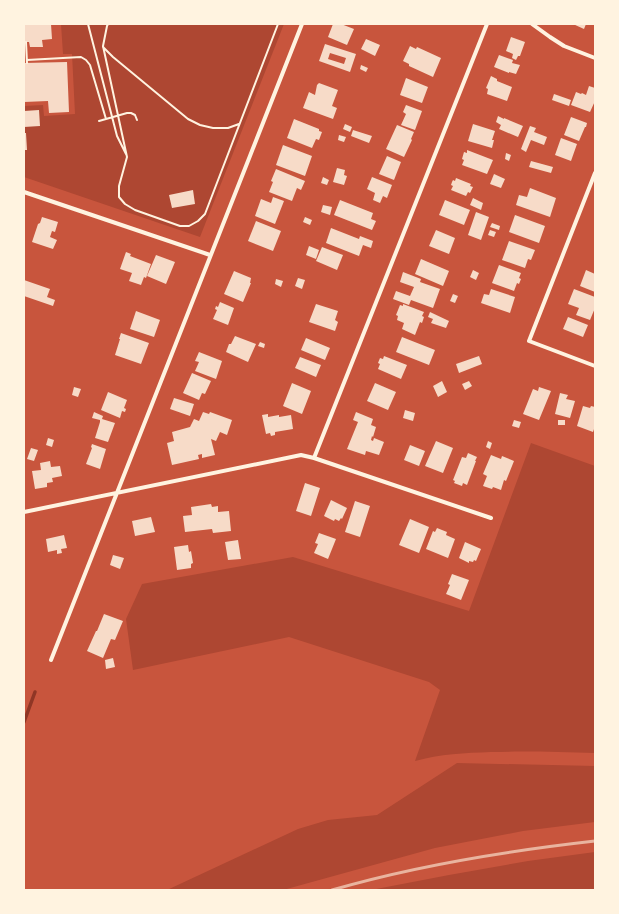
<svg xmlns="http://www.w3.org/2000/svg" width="619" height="914" viewBox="0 0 619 914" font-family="Merriweather,serif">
  <rect width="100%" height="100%" fill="#c8553d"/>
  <!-- green -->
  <path fill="#ae4732" d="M61 24H284L200 237 24 177V106L43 105 44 116 75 114 72 54H63Z
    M531 443 595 466V753C560 752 526 751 491 752 465 753 440 754 415 761L440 690 429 682 289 637 133 670 126 619 142 584 293 557 469 611Z
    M457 763 595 766V822L523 831 435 848 283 890H167L298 829 328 820 377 815Z
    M595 852V890H371L449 875 528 861Z"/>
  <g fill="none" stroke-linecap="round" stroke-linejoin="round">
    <!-- stream -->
    <path stroke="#8f3625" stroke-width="3.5" d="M24 722 35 692"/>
  </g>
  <!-- building -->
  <path fill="#f7dbc8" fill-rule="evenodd" d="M24 24H51L52 39 42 40 43 47H30L29 42H24Z
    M333 24H341L354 29 347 45 328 37Z
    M573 24H586L584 29Z
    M511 37 525 42 520 56H518L516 60 512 58 513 54 506 51Z
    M366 39 380 45 375 56 361 49Z
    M325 44 356 54 350 72 319 61ZM330 53 346 58 344 64 328 59Z
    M410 46 416 49 417 47 441 58 433 77 409 66V64L403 61Z
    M499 55 513 60 512 63 520 65 516 74 509 72V73L494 67Z
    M67 62 69 112 49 113 48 101 24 102V63Z
    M361 65 368 68 366 72 360 69Z
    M491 76 497 79V81L512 87 507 101 487 94 488 89 486 88Z
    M406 78 428 87 422 103 400 95Z
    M319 83 338 90 332 106 337 108 333 119 303 108 309 92 315 95 317 85Z
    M589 86 595 88V101L590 112 571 105 576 92 581 94 582 93 586 95Z
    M554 94 571 100 569 106 552 100Z
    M406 105 422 111 415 130 401 125 406 114 403 112Z
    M39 110 40 126 24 127V111Z
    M498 116 504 119V118L523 126 518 137 499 129 501 125 496 122Z
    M571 117 587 123 586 127H585L579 141 564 135Z
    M294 119 319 129V131L322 132 319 140 316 139 312 148 287 138Z
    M345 124 352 127 350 132 343 129Z
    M473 124 495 131 492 140H494L492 148 468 141Z
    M397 125 414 132 411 139 412 140 404 157 386 149Z
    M530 126 536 128 534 132 547 137 544 145 531 140 526 152 521 149Z
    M353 130 372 136 369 143 351 136Z
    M24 133H26L27 150H24Z
    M339 135 346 137 344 142 338 140Z
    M561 138 577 144 571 161 555 155Z
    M283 145 312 156 305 176 276 165Z
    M467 150 493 160 487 174 462 165 464 160 462 159 464 152 467 153Z
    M506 153 511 155 509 161 505 159Z
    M387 156 401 162 394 180 379 174Z
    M531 161 553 167 551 173 529 167Z
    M337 168 345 170 344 175 347 176 344 185 333 182Z
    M276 169 305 181 301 190 297 188 292 201 269 192 273 182 271 181Z
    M494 174 505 179 501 188 490 184Z
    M323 177 329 180 327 185 321 183Z
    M372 177 392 185 387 198 383 196 380 203 373 200 375 193 367 189Z
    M456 178 471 184 470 186 473 187 470 193 468 192 466 196 451 190 453 186 451 185 452 182 453 180 455 181Z
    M530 188 556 198 550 217 516 205 519 195 527 197Z
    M193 190 195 204 172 208 169 195Z
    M273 197 284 201 275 224 255 216 261 199 271 203Z
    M473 198 483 203 481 210 470 205Z
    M340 200 373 213 371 219 376 221 372 230 334 215Z
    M445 200 470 210 464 225 439 215Z
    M323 205 332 207 330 215 321 212Z
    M476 212 489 217 481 240 468 235Z
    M515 215 545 226 539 243 509 232Z
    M42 217 58 222 55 232 52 231 50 237 57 240 53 249 32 242 38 224 40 223Z
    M305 217 312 220 310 225 303 222Z
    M256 221 281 231 273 251 248 241Z
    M492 223 500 226 499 230 490 227Z
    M331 228 359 239 360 236 373 241 371 248 363 245 359 256 326 243Z
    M436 230 455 238 449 254 429 246Z
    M490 230 496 232 494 237 488 235Z
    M509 241 535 250 531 260 528 259 525 268 502 260Z
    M309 246 319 250 316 259 306 255Z
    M322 247 343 255 337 270 316 261Z
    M126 252 131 254 130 256 151 264 146 278 144 277 141 285 129 281 132 273 120 269Z
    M156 255 175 262 166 284 147 276Z
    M421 259 449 271 443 286 415 274Z
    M499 265 521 273 519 278 521 279 519 284 517 283 514 291 492 283Z
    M473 270 479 273 476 280 470 277Z
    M586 270 595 274V292L580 286Z
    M234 271 251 278 250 283H251L243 302 224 294Z
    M403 272 421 279 420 282 440 289 433 308 411 300 409 305 393 299 396 291 410 296 414 287 400 282Z
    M298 278 305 280 302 289 295 286Z
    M276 279 283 281 281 287 275 284Z
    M24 280 50 289 47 297 55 300 53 306 24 296Z
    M491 289 515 297 510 313 481 303 484 294 489 295Z
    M574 289 595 297V308L590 320 576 315 579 308 568 304Z
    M453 294 458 296 455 303 450 301Z
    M220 302 234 308 228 325 213 319 217 310 215 309 216 306 218 307Z
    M316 304 338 311 335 320 338 322 335 331 309 322Z
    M403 304 424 312 422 316 424 317 422 323 420 322 415 335 402 329 404 323 397 320 398 316 396 315 400 305 403 306Z
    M136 311 160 320 154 337 130 329Z
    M430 312 449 321 446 328 431 323 433 319 428 317Z
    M568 317 588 325 583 337 563 329Z
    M121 333 149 343 141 364 115 355 120 339H119Z
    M235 336 256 344 248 362 226 352 229 344H231Z
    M402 337 435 350 429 365 396 352Z
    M306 338 330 348 325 360 301 350Z
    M260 342 265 344 264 348 258 346Z
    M199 352 222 361 216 379 195 371 199 362 195 361Z
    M384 356 407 365 401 379 378 369 380 364 378 363 380 358 383 359Z
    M479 356 482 364 459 373 456 364Z
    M300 357 321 365 316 377 295 368Z
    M192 373 211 381 205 394 202 393 199 400 183 393Z
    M442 381 447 392 438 397 433 386Z
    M469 381 472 386 465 390 462 384Z
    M292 383 311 391 302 414 283 406Z
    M375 383 396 392 388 410 367 401Z
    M74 387 81 389 78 397 72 395Z
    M539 387 551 391 539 420 523 414 533 389 538 391Z
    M108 392 127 400 124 408 126 409 125 412 122 411 120 418 101 410Z
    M560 393 568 395 566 399 575 401 570 418 555 414Z
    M174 398 194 404 190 416 170 409Z
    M583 406 590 408 591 406 595 407V426L593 432 577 426Z
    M405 410 415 413 413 421 403 418Z
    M94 412 103 416 102 419 115 423 108 442 95 438 100 422V420L92 418Z
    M203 412 209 414 210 412 232 420 227 435 220 432 216 441 211 439 215 455 202 458V454L198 455 199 459 172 465 167 443 174 441 172 432 190 427 194 419 199 421Z
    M356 412 373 419 371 425 376 427 373 437 372 436 371 440 373 441 374 438 384 442 379 455 366 451 365 455 347 449 358 422 353 420Z
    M268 414V417L279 415V417L291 415 293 429 275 432V435L271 436 270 433 266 434 262 415Z
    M514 420 521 422 519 428 512 426Z
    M558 420H565V425H558Z
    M48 438 54 440 52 447 46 445Z
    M436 441 453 448 443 473 425 466Z
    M488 441 492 443 490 449 486 447Z
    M92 444 106 449 100 469 86 464 92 448 91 447Z
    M410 445 425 451 419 466 404 460Z
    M31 448 38 450 34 461 27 459Z
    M468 453 477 457 475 461H476L467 485 463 483 462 486 454 483 455 481 453 480 462 457 466 458Z
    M491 455 501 459 502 456 514 461 506 481 504 480 501 490 493 487 492 489 483 486 487 476 483 474Z
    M50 461 51 467 60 466 62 476 52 478 53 482 47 483V487L35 489 32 471 41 470 40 463Z
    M305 483 320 488 311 516 296 511Z
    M331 500 347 508 342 519 341 518 339 521 335 519 334 521 324 516Z
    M355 501 370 506 360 537 345 532Z
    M211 504 212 507 218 506V512L229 511 231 531 213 533 212 529 185 532 183 516 192 515 191 507Z
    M151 517 155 532 135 536 132 521Z
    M410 519 429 527 419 553 399 545Z
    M437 528 447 532 446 535 455 539 448 558 426 549 433 531 435 532Z
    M319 533 336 539 328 559 314 553 318 544 315 543Z
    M64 535 67 548 61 549 62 553 57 554V550L48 552 46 539Z
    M238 540 241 559 228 560 225 542Z
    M465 542 481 549 476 561 474 560 473 562 469 561V563L459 558Z
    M188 545 189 552 191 551 193 563 191 564V568L177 570 174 547Z
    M113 555 124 558 120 569 110 565Z
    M452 574 469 580 461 600 446 594 450 585 448 584Z
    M104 614 123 621 115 640 111 639 103 658 87 651 96 631H97Z
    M113 658 115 667 106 669 105 660Z"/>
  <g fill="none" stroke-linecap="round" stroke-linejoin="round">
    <!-- path -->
    <path stroke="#fff3e0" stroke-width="2" d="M88 24 117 136 126 154
      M108 24 107 26 103 46 127 157 119 186V197L125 204 135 210 180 226H189L198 221 205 214 278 24
      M26 42 27 63
      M103 47 113 57 188 119 200 125 213 128H228L239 124
      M27 60 81 57 86 60 90 65 106 119
      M99 121 127 113H131L135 115 137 120"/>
    <!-- minor -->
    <path stroke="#fff3e0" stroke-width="4" d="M532 24 550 37 564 46 595 58
      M595 173 529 341 595 366
      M24 192 210 255
      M314 458 487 24
      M24 512 301 455 314 458 491 518
      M51 660C136 449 218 236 302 24"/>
    <!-- rail -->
    <path stroke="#e9b49f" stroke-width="3" d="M332 890C418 865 506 851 595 841"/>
  </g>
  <!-- border -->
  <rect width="619" height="914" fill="none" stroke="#fff3e0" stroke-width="50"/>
</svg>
